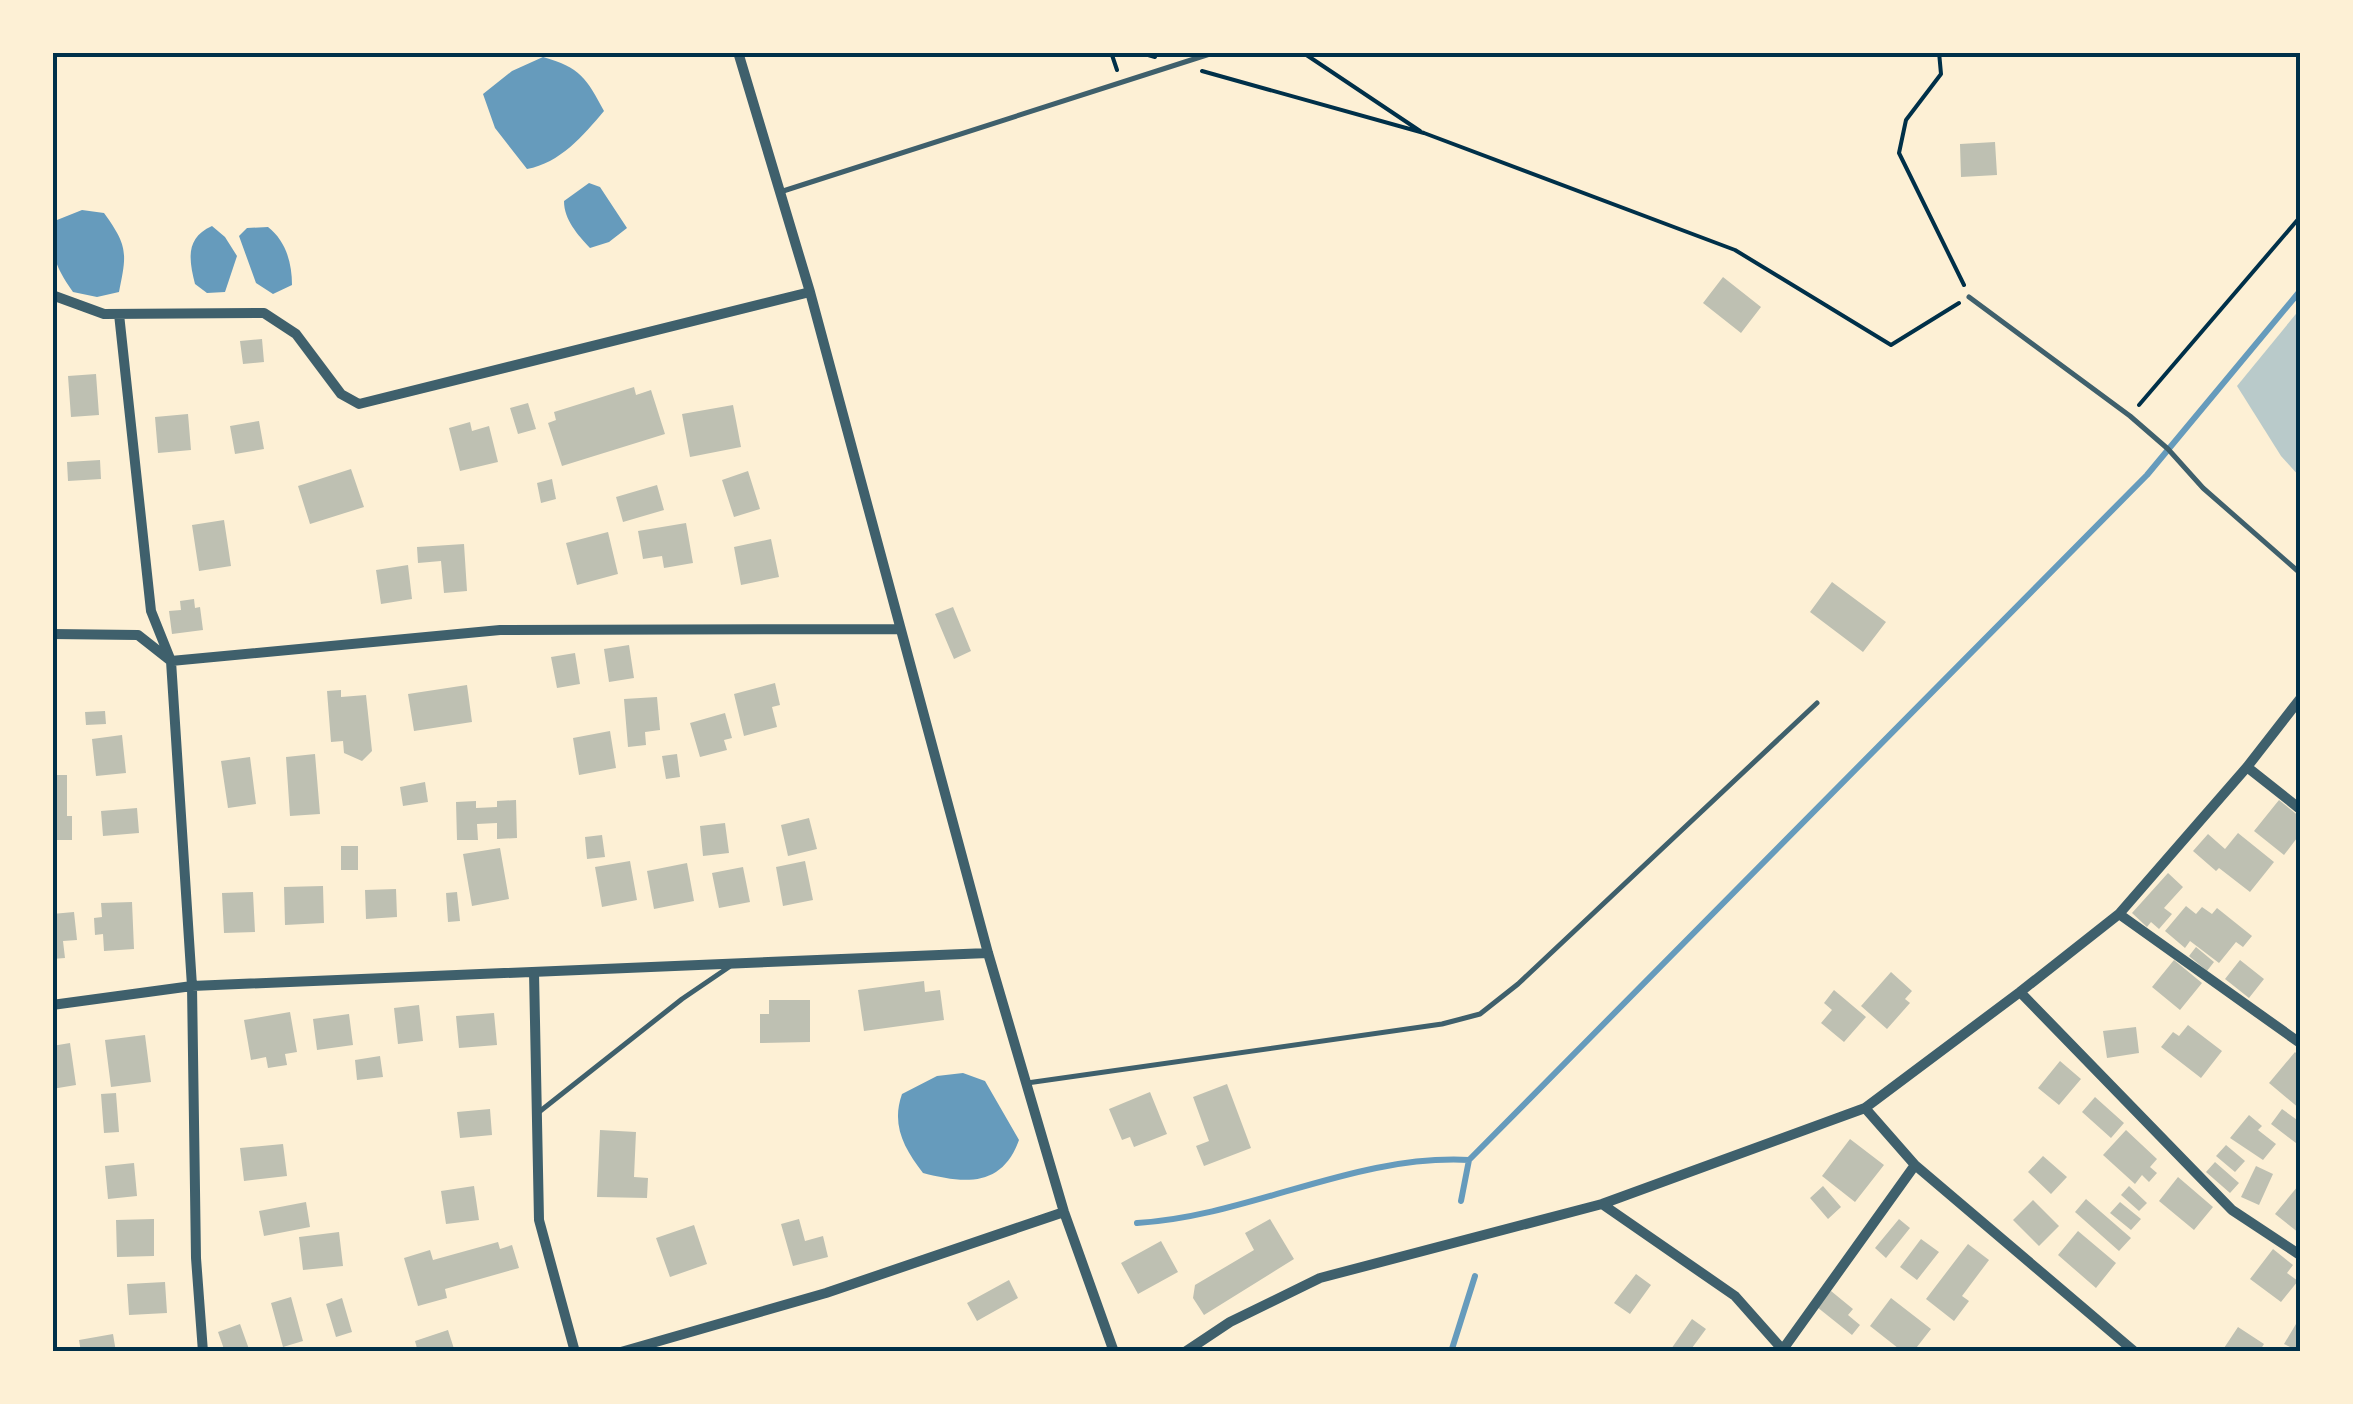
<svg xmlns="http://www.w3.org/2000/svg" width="2353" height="1404" viewBox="0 0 2353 1404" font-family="Mulish,sans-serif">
  <rect width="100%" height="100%" fill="#fdf0d5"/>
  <!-- green -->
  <path fill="#b9caca" d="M2300 309V477L2281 456 2237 386Z"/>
  <!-- water -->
  <path fill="#669bbc" d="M543 57C580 67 587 79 604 111 583 136 560 163 527 169L495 128 483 94 512 71Z
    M589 183 600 187 627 228 609 242 590 248C578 235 564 220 564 201Z
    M82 210 104 213C128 246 127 253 119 292L97 297 73 292C56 268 47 249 57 220Z
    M212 226 225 237 237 256 225 292 207 293 195 284C189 260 185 238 212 226Z
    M268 227C286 241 292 263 292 285L273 294 256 283 239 236 247 228Z
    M963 1073 985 1081 1019 1140C1002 1187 965 1184 923 1173 904 1148 891 1125 902 1094L937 1076Z"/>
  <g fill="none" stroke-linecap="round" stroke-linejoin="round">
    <!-- stream -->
    <path stroke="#669bbc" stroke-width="6" d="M1461 1201 1469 1160 2147 475 2300 291
      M1137 1223C1251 1216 1354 1154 1469 1160
      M1451 1352 1475 1276"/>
  </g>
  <!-- building -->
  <path fill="#bec0b2" d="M1995 142 1997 175 1961 177 1960 144Z
    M1723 277 1761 307 1741 333 1703 303Z
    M262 339 264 362 243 364 240 341Z
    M96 374 99 415 71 417 68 376Z
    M634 387 636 395 651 390 665 434 562 466 548 423 556 420 554 412Z
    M528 403 536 429 518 434 510 408Z
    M733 405 741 447 690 457 682 414Z
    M188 414 191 450 158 453 155 417Z
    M259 421 264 449 235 454 230 426Z
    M470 422 472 431 489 426 498 462 460 471 449 428Z
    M100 460 101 479 68 481 67 462Z
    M351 469 364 507 310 524 298 486Z
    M748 471 760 509 734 517 722 480Z
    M552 479 556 499 541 503 537 483Z
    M657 485 664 510 623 522 616 497Z
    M224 520 231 566 199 571 192 525Z
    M686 523 693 563 664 568 662 556 643 559 638 531Z
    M608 532 618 574 577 585 566 543Z
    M771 539 779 577 741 585 734 547Z
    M464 544 467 591 444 593 441 561 418 563 417 547Z
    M408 565 412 599 381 604 376 570Z
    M1832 582 1886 622 1863 652 1810 612Z
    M194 599 195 608 200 607 203 630 172 634 169 611 181 610 180 601Z
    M953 607 971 651 954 659 935 614Z
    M629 645 634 678 609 682 604 649Z
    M575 653 580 684 557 688 551 657Z
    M775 683 780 705 772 707 777 727 744 736 734 694Z
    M467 685 472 722 414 731 408 694Z
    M341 690V697L366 695 372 751 362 761 344 753 343 741 331 742 327 691Z
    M657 697 660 730 645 732 646 745 628 747 624 699Z
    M105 711 106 724 86 725 85 712Z
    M725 713 732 738 724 740 727 750 700 757 690 723Z
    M610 731 616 768 579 775 573 738Z
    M122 735 126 773 96 776 92 739Z
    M315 754 320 814 290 816 286 757Z
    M677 754 680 777 666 779 662 756Z
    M250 757 256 804 228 808 221 761Z
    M52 775H67V816H72V840H52Z
    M425 782 428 802 403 806 400 787Z
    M516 800 517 838 497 839V823L477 824 478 840H457L456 802 476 801V808L497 807V801Z
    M2279 800 2300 817V840L2297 838 2284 855 2254 831Z
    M137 808 139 833 103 836 101 811Z
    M809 818 817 849 788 856 781 825Z
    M725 823 729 853 703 856 700 826Z
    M2238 833 2274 862 2250 892 2219 868 2216 871 2193 851 2208 834 2225 849Z
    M602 835 605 857 587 859 585 837Z
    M341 846H358V870H341Z
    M500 848 509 899 472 906 463 854Z
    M630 861 637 900 602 907 595 867Z
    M805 861 813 900 783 906 776 867Z
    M687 863 694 901 654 909 647 871Z
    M743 867 750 902 719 908 712 873Z
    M2168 873 2183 887 2164 908 2172 914 2159 929 2151 922 2147 927 2132 913Z
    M323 886 324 923 285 925 284 887Z
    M396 889 397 917 366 919 365 890Z
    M253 892 255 932 224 933 222 893Z
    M457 892 460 921 448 922 446 893Z
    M132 902 134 949 104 951 103 934 95 935 94 918 102 917 101 903Z
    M2186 906 2196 914 2202 907 2212 914 2217 908 2252 936 2243 947 2236 942 2219 963 2190 941 2185 948 2165 931Z
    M74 912 77 940 63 941 65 958 52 959V914Z
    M2196 947 2214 962 2207 971 2189 956Z
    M2174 960 2202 983 2180 1010 2152 987Z
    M2240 960 2264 979 2249 998 2225 979Z
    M1891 972 1912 991 1905 999 1910 1003 1887 1029 1861 1006Z
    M924 981 925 992 940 990 944 1020 864 1031 858 990Z
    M1834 990 1866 1017 1844 1042 1821 1023 1832 1010 1824 1003Z
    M769 1000H810V1042L760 1043V1014H769Z
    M419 1005 423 1041 398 1044 394 1008Z
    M290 1012 297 1052 285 1054 287 1065 268 1068 266 1057 251 1060 244 1020Z
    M494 1013 497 1045 459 1048 456 1016Z
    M349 1014 353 1045 317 1050 313 1019Z
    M2188 1025 2222 1051 2201 1078 2161 1047 2173 1032 2179 1036Z
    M2136 1027 2139 1053 2107 1058 2103 1031Z
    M145 1035 151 1082 111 1087 105 1040Z
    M70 1043 76 1085 52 1089V1046Z
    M2295 1052 2300 1057V1109L2269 1083Z
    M380 1056 383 1077 357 1080 355 1060Z
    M2060 1061 2081 1079 2059 1105 2038 1088Z
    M1227 1084 1251 1148 1204 1166 1196 1146 1209 1141 1193 1097Z
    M1150 1092 1167 1134 1134 1147 1130 1137 1122 1140 1109 1109Z
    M116 1093 119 1132 104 1133 101 1094Z
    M2095 1097 2124 1123 2111 1138 2082 1112Z
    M490 1109 492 1135 460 1138 457 1112Z
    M2282 1109 2300 1122V1146L2271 1124Z
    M2249 1115 2262 1126 2258 1130 2276 1144 2263 1160 2230 1138Z
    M600 1130 636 1132 634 1177 648 1178 647 1198 597 1197Z
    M2126 1130 2157 1159 2150 1167 2157 1173 2149 1182 2142 1175 2135 1184 2103 1155Z
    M1850 1139 1884 1165 1855 1202 1822 1176Z
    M283 1144 287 1176 244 1181 240 1148Z
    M2226 1145 2245 1161 2235 1172 2216 1156Z
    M2043 1156 2067 1177 2051 1194 2028 1172Z
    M2215 1162 2239 1183 2230 1193 2206 1172Z
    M134 1163 137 1196 108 1199 105 1166Z
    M2256 1166 2273 1174 2259 1205 2241 1197Z
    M2178 1177 2213 1207 2194 1230 2159 1201Z
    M474 1186 479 1220 446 1224 441 1191Z
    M1823 1186 1841 1207 1828 1219 1810 1198Z
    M2129 1186 2147 1203 2139 1211 2121 1195Z
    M2298 1186 2300 1188 2299 1233 2275 1214Z
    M2086 1199 2131 1238 2119 1251 2075 1212Z
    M2033 1200 2059 1226 2039 1246 2013 1220Z
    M306 1202 310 1227 264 1236 259 1211Z
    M2120 1202 2141 1219 2131 1230 2110 1213Z
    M154 1219V1256L117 1257 116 1220Z
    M799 1219 805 1241 823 1236 828 1257 793 1266 781 1224Z
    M1270 1219 1294 1259 1204 1315 1193 1298 1195 1285 1254 1250 1245 1233Z
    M1899 1219 1910 1228 1886 1258 1875 1248Z
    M694 1225 707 1264 670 1277 656 1238Z
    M2078 1231 2116 1263 2096 1288 2058 1255Z
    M339 1232 343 1266 303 1270 299 1237Z
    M1921 1239 1939 1252 1917 1280 1900 1267Z
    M1161 1241 1178 1272 1138 1294 1121 1263Z
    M498 1242 500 1249 512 1245 519 1268 445 1289 447 1298 418 1306 404 1258 430 1250 433 1260Z
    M1968 1244 1989 1260 1962 1296 1969 1301 1954 1321 1926 1299Z
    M2273 1249 2293 1265 2287 1273 2298 1281 2281 1302 2250 1279Z
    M1636 1274 1651 1285 1630 1314 1614 1303Z
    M1009 1280 1018 1298 977 1321 967 1303Z
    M165 1282 167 1313 129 1315 127 1284Z
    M1831 1291 1853 1309 1848 1315 1860 1325 1852 1335 1817 1307Z
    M291 1297 303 1341 283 1347 271 1303Z
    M342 1298 352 1332 336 1337 326 1304Z
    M1891 1298 1931 1329 1913 1352H1903L1870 1326Z
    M1692 1319 1706 1329 1689 1352H1669Z
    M240 1324 250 1352H225L218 1332Z
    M2296 1324 2300 1327V1352L2284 1344Z
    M2238 1327 2264 1344 2259 1352H2229L2224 1348Z
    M448 1330 455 1352H418L415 1341Z
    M113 1334 116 1352H81L79 1340Z"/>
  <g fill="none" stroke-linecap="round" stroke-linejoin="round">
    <!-- path -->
    <path stroke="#003049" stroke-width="4" d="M1111 52 1117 70
      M1138 52 1155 57
      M1302 52 1420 131
      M1939 52 1941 74 1906 120 1899 153 1964 285
      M1202 71 1424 133 1735 250 1891 345 1959 303
      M2139 405 2300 217"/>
    <!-- service -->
    <path stroke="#3f606c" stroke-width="5" d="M780 192 1216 52
      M1969 297 2130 416 2168 449 2203 488 2300 573
      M1027 1083 1442 1024 1480 1014 1518 984 1817 703
      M539 1112 682 999 729 967"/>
    <!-- minor -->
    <path stroke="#3f606c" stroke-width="10" d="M738 52 810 292 988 953 1064 1212 1114 1352
      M52 295 104 314 264 313 296 334 341 394 359 404 810 292
      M119 314 151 611 171 661 192 986 196 1258 203 1352
      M52 634 138 635 171 661 500 630 899 629
      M2247 767 2300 809
      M2119 914 2300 1043
      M534 972 539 1220 575 1352
      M2020 992 2232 1210 2300 1255
      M52 1005 192 986 988 953
      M1865 1108 1915 1165 2135 1352
      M1602 1204 1735 1296 1782 1349
      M621 1352 826 1293 1064 1212
      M1185 1352 1230 1322 1320 1278 1602 1204 1865 1108 2020 992 2119 914 2247 767 2300 699
      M1781 1352 1915 1165"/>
  </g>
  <!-- border -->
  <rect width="2353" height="1404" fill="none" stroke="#fdf0d5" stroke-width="110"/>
  <rect x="55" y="55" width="2243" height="1294" fill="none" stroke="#003049" stroke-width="4"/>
</svg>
